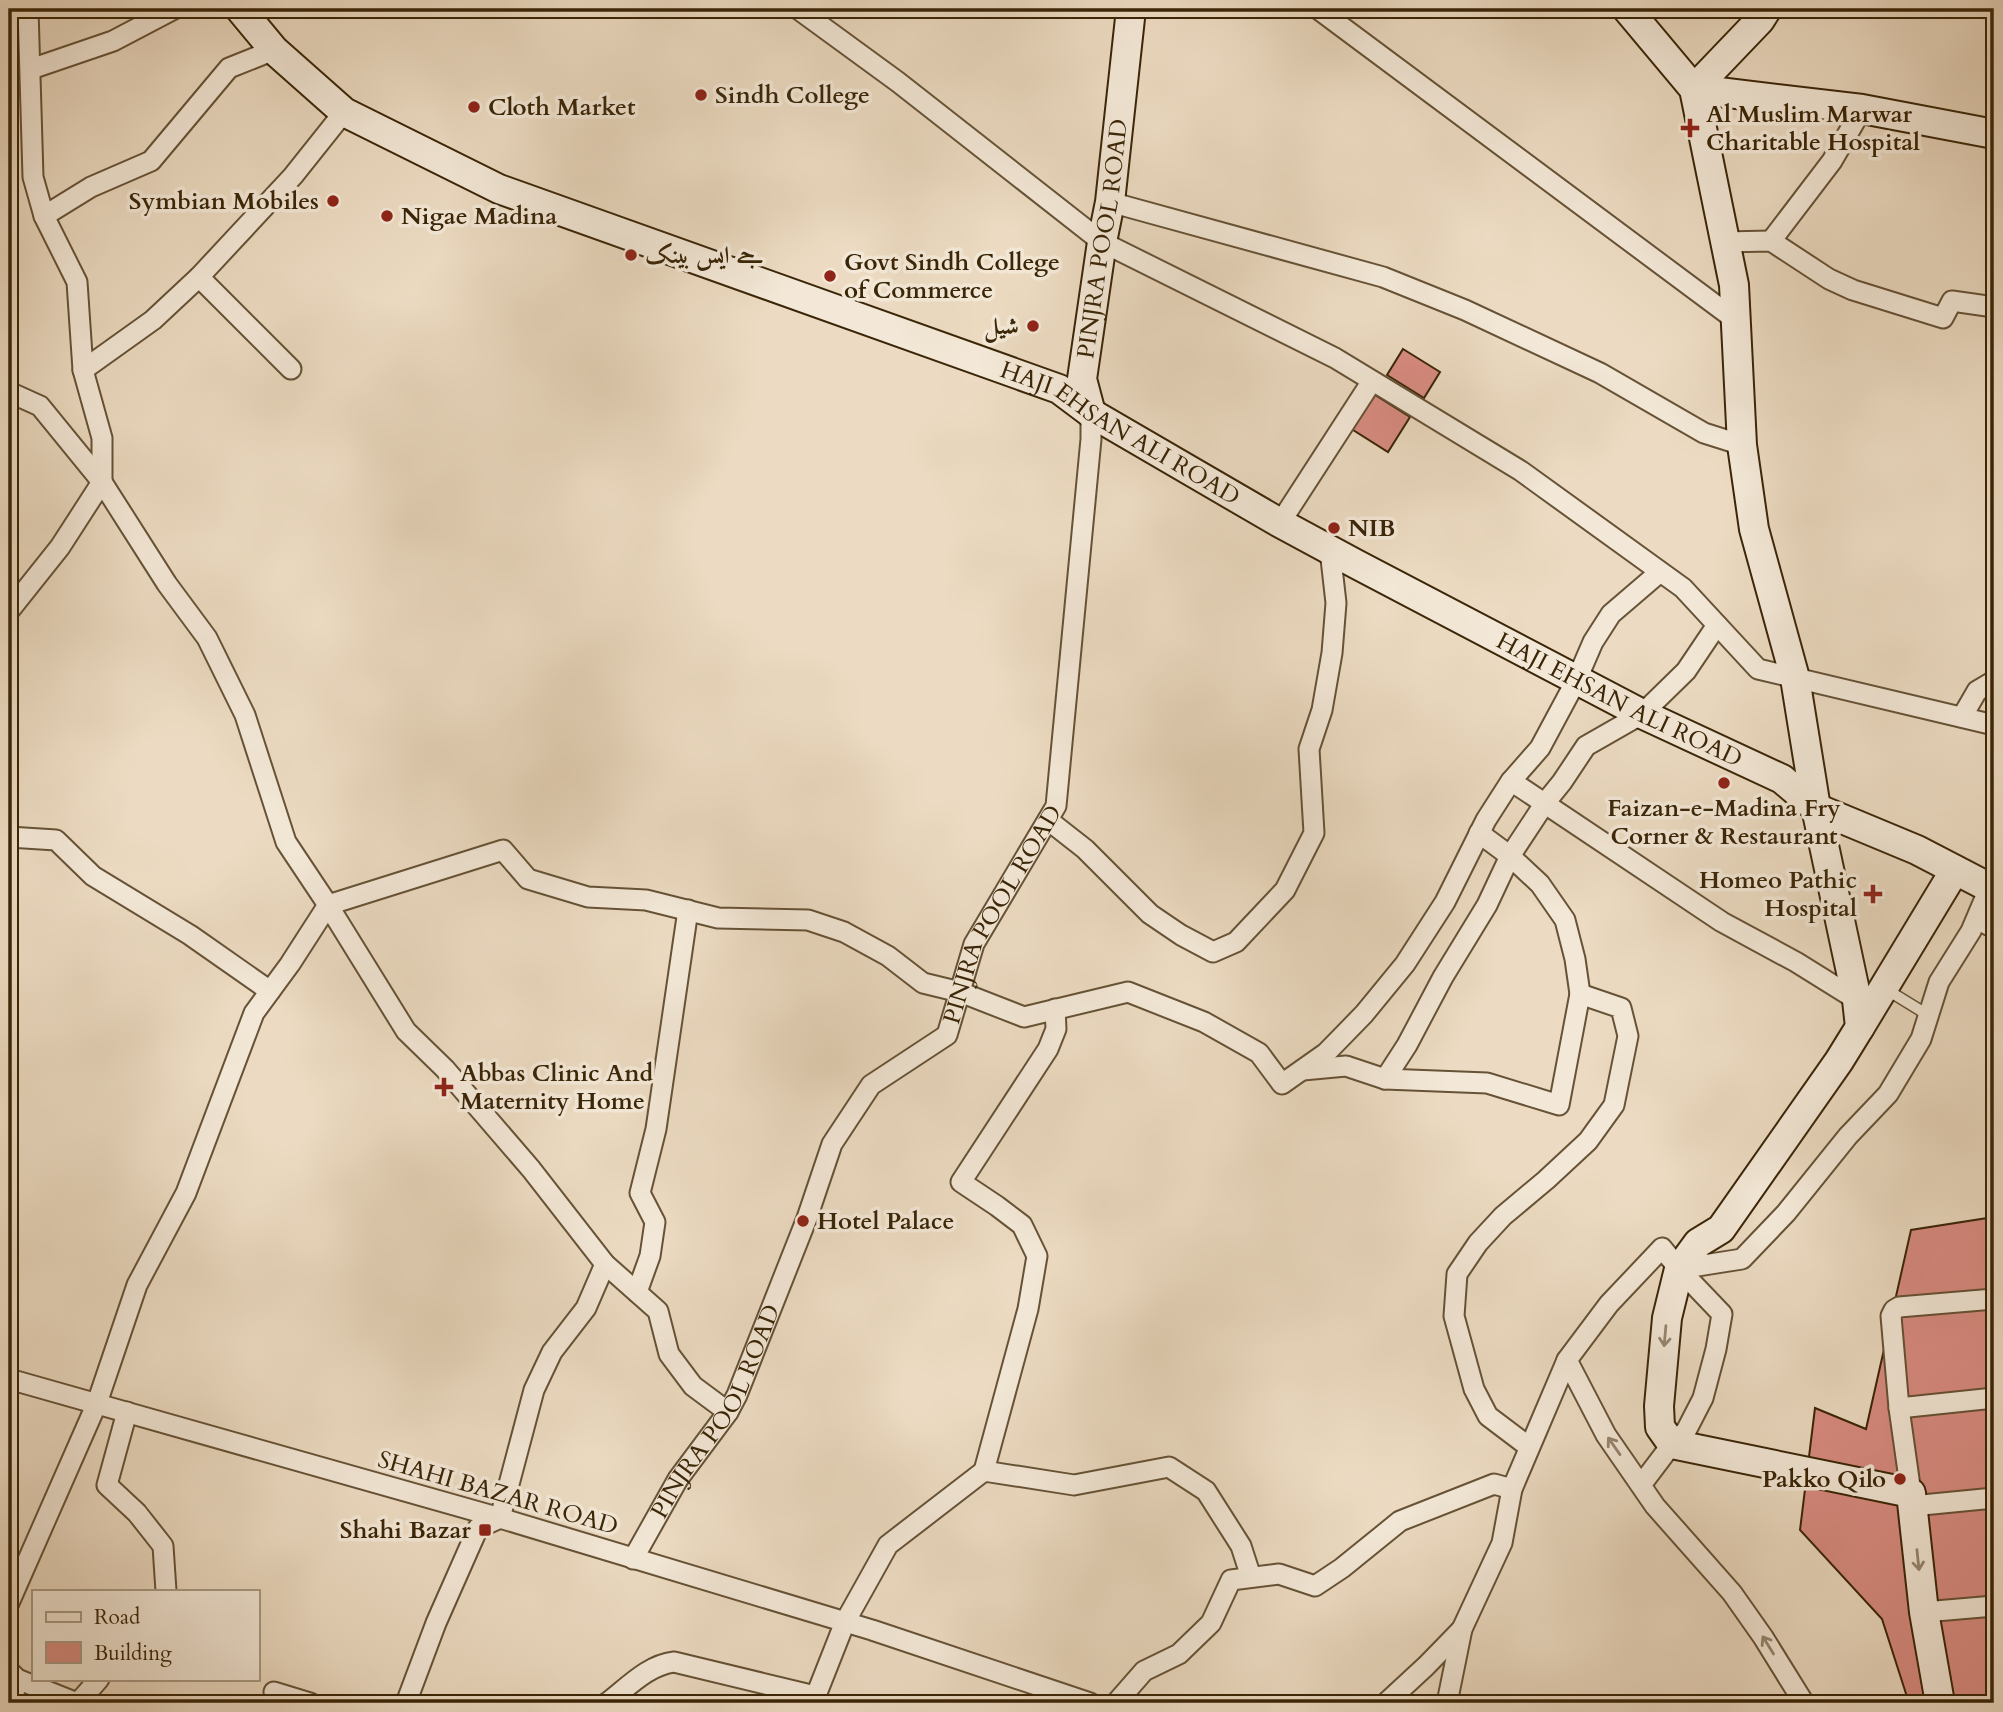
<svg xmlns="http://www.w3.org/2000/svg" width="2003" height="1712" viewBox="0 0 2003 1712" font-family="Cardo,Amiri,serif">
  <rect width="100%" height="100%" fill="#ecdbc2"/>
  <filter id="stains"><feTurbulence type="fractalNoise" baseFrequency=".00286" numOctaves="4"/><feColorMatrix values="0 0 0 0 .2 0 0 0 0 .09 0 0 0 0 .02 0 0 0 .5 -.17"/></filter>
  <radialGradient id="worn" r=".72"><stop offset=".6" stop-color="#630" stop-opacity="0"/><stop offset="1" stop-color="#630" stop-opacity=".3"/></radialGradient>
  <!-- building -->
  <path fill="#d98c82" stroke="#3a2507" stroke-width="2" d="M1403 349 1440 372 1424 398 1387 375Z
    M1364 388 1410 417 1388 452 1342 423Z
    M1994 1217V1703H1909L1882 1619 1800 1530 1815 1408 1866 1429 1911 1230Z"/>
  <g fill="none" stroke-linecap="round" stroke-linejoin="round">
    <defs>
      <path id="lane" d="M1884 988 1928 1015"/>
      <g id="street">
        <path d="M798 9 898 82 1102 242 1335 358 1521 471 1683 588 1758 669 1994 725"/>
        <path d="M1318 9 1737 321"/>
        <path d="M31 69 113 41 174 9"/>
        <path d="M1110 202 1383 277 1465 310 1600 373 1704 433 1742 445"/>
        <path d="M44 216 91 187 151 161 229 68 274 50"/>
        <path d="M1771 241 1832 161 1862 109"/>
        <path d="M1724 242 1771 241 1829 279 1853 290 1943 318 1952 301 1994 307"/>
        <path d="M199 277 291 369"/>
        <path d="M83 370 153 320 199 277 293 176 344 112"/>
        <path d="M9 392 40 406 102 482 167 584 207 638 245 715 286 842 328 905 406 1031 445 1069 531 1169 605 1264 658 1311 669 1354 693 1386 728 1412"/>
        <path d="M1280 523 1372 381"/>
        <path d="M1660 572 1611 614 1593 642 1577 679 1540 748 1511 781 1722 922 1796 962 1857 1000"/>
        <path d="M9 611 60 547 102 482V438L83 370 77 282 44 216 33 177 28 9"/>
        <path d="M1962 717 1977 691 1994 681"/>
        <path d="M1048 820 1085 849 1150 914 1181 935 1213 952 1236 942 1285 890 1314 833 1309 749 1322 710 1332 653 1336 603 1330 550"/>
        <path d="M9 837 56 840 93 876 190 935 270 991"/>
        <path d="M1977 919 1994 928"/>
        <path d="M1303 1070 1346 1066 1385 1079 1487 1083 1559 1105 1580 994 1575 959 1565 920 1540 884 1510 856 1479 833"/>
        <path d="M1385 1079 1407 1045 1443 977 1487 905 1510 856 1545 803 1562 782 1586 746 1642 714 1686 671 1717 625"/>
        <path d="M1679 1269 1742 1259 1786 1213 1848 1136 1888 1094 1921 1039 1939 982 1971 931 1994 877"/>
        <path d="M637 1292 650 1256 655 1222 640 1193 656 1129 688 910"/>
        <path d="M9 1379 500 1518 872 1630 1090 1703"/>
        <path d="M1899 1408 1994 1398"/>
        <path d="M127 1412 107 1485 137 1513 163 1546 166 1591"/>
        <path d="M1529 1447 1488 1416 1474 1389 1454 1316 1457 1274 1478 1243 1503 1216 1546 1180 1588 1141 1614 1105 1628 1036 1621 1008 1580 994"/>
        <path d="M984 1471 1028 1309 1037 1256 1022 1225 997 1206 961 1182 1048 1049 1056 1029 1055 1009"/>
        <path d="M1641 1485 1672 1444 1686 1431 1703 1398 1716 1349 1722 1314 1679 1269 1662 1248 1609 1304 1567 1360 1606 1435 1655 1506 1732 1593 1763 1637 1804 1703"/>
        <path d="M1911 1493 1899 1408 1891 1316 1894 1310 1899 1307 1994 1299"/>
        <path d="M1912 1506 1994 1498"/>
        <path id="s1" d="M633 1559 678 1479 728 1412 737 1395 807 1218 832 1144 871 1085 947 1035 974 944 1056 806 1091 439V413"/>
        <path d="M9 1603 97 1403 137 1285 186 1193 254 1013 290 964 328 905 503 850 528 879 588 897 646 900 718 918 808 920 844 932 888 956 923 983 960 992 1024 1017 1128 992 1204 1022 1259 1053 1282 1084 1326 1053 1364 1014 1405 964 1445 902 1486 820 1511 781"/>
        <path d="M1924 1612 1994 1606"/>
        <path d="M9 1671 17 1679 12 1703"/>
        <path d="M17 1679 77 1703"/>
        <path d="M274 1692 310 1703"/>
        <path d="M78 1703 99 1679"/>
        <path d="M406 1703 436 1623 478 1528 500 1518 534 1390 552 1352 586 1308 605 1264"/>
        <path d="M607 1703C628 1687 648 1665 674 1662L815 1696"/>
        <path d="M813 1703 845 1622 888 1545 984 1471 1074 1485 1169 1467 1206 1491 1241 1546 1251 1577"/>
        <path d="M1116 1703 1144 1671 1179 1654 1211 1623 1231 1580 1279 1574 1315 1586 1342 1568 1400 1521 1494 1484 1512 1489"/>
        <path d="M1386 1703 1426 1666 1462 1629 1502 1543 1512 1489 1567 1360"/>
        <path d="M1447 1703 1462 1629"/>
      </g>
      <g id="secondary">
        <path id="s2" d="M240 9 274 50 344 112 499 189 1059 389 1091 413 1280 523 1356 564 1642 714 1782 779 1816 808 1917 850 1994 890"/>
        <path d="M1627 9 1694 89 1734 285 1742 445 1754 529 1795 678 1816 808 1857 1000 1860 1027 1839 1061 1721 1229 1698 1243 1679 1269 1667 1318 1659 1406 1660 1427 1672 1444 1911 1493 1924 1612 1940 1703"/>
        <path d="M1694 89 1862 109 1994 134"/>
        <path d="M1694 89 1760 20 1767 9"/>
        <path id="s3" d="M1091 413 1082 379 1102 242 1110 202 1131 9"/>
        <path d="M1860 1027 1955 870"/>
      </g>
    </defs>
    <!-- lane casing -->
    <use href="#lane" stroke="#665236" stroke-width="13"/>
    <!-- street casing -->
    <use href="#street" stroke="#665236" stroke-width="23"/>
    <!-- secondary casing -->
    <use href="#secondary" stroke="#3a2507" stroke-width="32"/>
    <!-- lane -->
    <use href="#lane" stroke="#f3e8d7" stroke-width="10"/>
    <!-- street -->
    <use href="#street" stroke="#f3e8d7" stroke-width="19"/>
    <!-- secondary -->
    <use href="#secondary" stroke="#f3e8d7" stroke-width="28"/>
  </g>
  <!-- one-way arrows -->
  <defs><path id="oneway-shaft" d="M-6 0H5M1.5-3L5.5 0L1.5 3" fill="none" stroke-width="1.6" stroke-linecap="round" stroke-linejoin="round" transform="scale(1.75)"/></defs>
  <g stroke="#96866f">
    <use href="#oneway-shaft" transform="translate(1665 1336) rotate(95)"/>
    <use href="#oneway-shaft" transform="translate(1614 1446) rotate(-125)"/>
    <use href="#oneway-shaft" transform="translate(1918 1560) rotate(84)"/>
    <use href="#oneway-shaft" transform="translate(1768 1645) rotate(-122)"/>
  </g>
  <!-- markers -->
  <g fill="#8f2418" stroke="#f3e8d7" stroke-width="2.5">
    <circle cx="701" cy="95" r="7"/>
    <circle cx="474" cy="107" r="7"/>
    <path d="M1686.5 117.5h7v7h7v7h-7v7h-7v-7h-7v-7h7z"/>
    <circle cx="333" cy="201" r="7"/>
    <circle cx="387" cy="216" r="7"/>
    <circle cx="631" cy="255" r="7"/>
    <circle cx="830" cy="276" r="7"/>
    <circle cx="1033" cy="326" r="7"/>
    <circle cx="1334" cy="528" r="7"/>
    <circle cx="1724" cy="783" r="7"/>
    <path d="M1869.5 883.5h7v7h7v7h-7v7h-7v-7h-7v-7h7z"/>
    <path d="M440.5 1076.5h7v7h7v7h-7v7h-7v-7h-7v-7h7z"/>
    <circle cx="803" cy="1221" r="7"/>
    <circle cx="1900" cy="1479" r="7"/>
    <rect x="478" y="1523" width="14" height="14" rx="3.5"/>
  </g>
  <g text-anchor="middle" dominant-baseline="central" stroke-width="7" stroke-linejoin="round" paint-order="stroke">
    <!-- poi labels -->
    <g font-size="24" font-weight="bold" fill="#3a2507" stroke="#f3e8d7" text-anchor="start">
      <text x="715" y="95">Sindh College</text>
      <text x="488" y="107">Cloth Market</text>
      <text x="1706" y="114">Al Muslim Marwar<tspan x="1706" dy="28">Charitable Hospital</tspan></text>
      <text x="319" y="201" text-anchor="end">Symbian Mobiles</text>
      <text x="401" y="216">Nigae Madina</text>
      <text x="645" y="255">جے ایس بینک</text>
      <text x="844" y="262">Govt Sindh College<tspan x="844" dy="28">of Commerce</tspan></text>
      <text x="1019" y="326" text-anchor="end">شیل</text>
      <text x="1348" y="528">NIB</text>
      <text x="1724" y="808" text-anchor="middle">Faizan-e-Madina Fry<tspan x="1724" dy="28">Corner &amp; Restaurant</tspan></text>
      <text x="1857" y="880" text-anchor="end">Homeo Pathic<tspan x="1857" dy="28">Hospital</tspan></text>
      <text x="460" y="1073">Abbas Clinic And<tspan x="460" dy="28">Maternity Home</tspan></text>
      <text x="817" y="1221">Hotel Palace</text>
      <text x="1886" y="1479" text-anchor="end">Pakko Qilo</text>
      <text x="471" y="1530" text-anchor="end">Shahi Bazar</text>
    </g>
    <!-- street labels -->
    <g font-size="24" fill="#3a2507" stroke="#f3e8d7">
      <text stroke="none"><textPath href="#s3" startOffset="177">PINJRA POOL ROAD</textPath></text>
      <text stroke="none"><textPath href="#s2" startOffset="989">HAJI EHSAN ALI ROAD</textPath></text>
      <text stroke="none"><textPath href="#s2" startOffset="1556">HAJI EHSAN ALI ROAD</textPath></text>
      <text stroke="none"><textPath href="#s1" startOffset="758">PINJRA POOL ROAD</textPath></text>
      <text stroke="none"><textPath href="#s1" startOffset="170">PINJRA POOL ROAD</textPath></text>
      <text transform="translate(498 1493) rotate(16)">SHAHI BAZAR ROAD</text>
    </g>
  </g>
  <!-- margin -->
  <rect width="2003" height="1712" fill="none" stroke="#ecdbc2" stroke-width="35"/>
  <rect x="10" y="10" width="1982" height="1691" fill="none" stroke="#3a2507" stroke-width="3.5"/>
  <rect x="18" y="18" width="1968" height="1677" fill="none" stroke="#3a2507" stroke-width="2"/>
  <!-- legend -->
  <rect x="32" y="1590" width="228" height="91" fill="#f3e8d7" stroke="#a99a84" stroke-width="2"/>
  <rect x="46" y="1612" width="35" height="10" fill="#f3e8d7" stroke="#a99a84" stroke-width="2"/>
  <text x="94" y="1624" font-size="21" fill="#3a2507">Road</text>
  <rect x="46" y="1642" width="35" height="21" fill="#d98c82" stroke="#a99a84" stroke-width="2"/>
  <text x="94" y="1660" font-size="21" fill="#3a2507">Building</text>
  <rect width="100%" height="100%" filter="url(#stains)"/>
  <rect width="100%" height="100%" fill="url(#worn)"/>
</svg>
